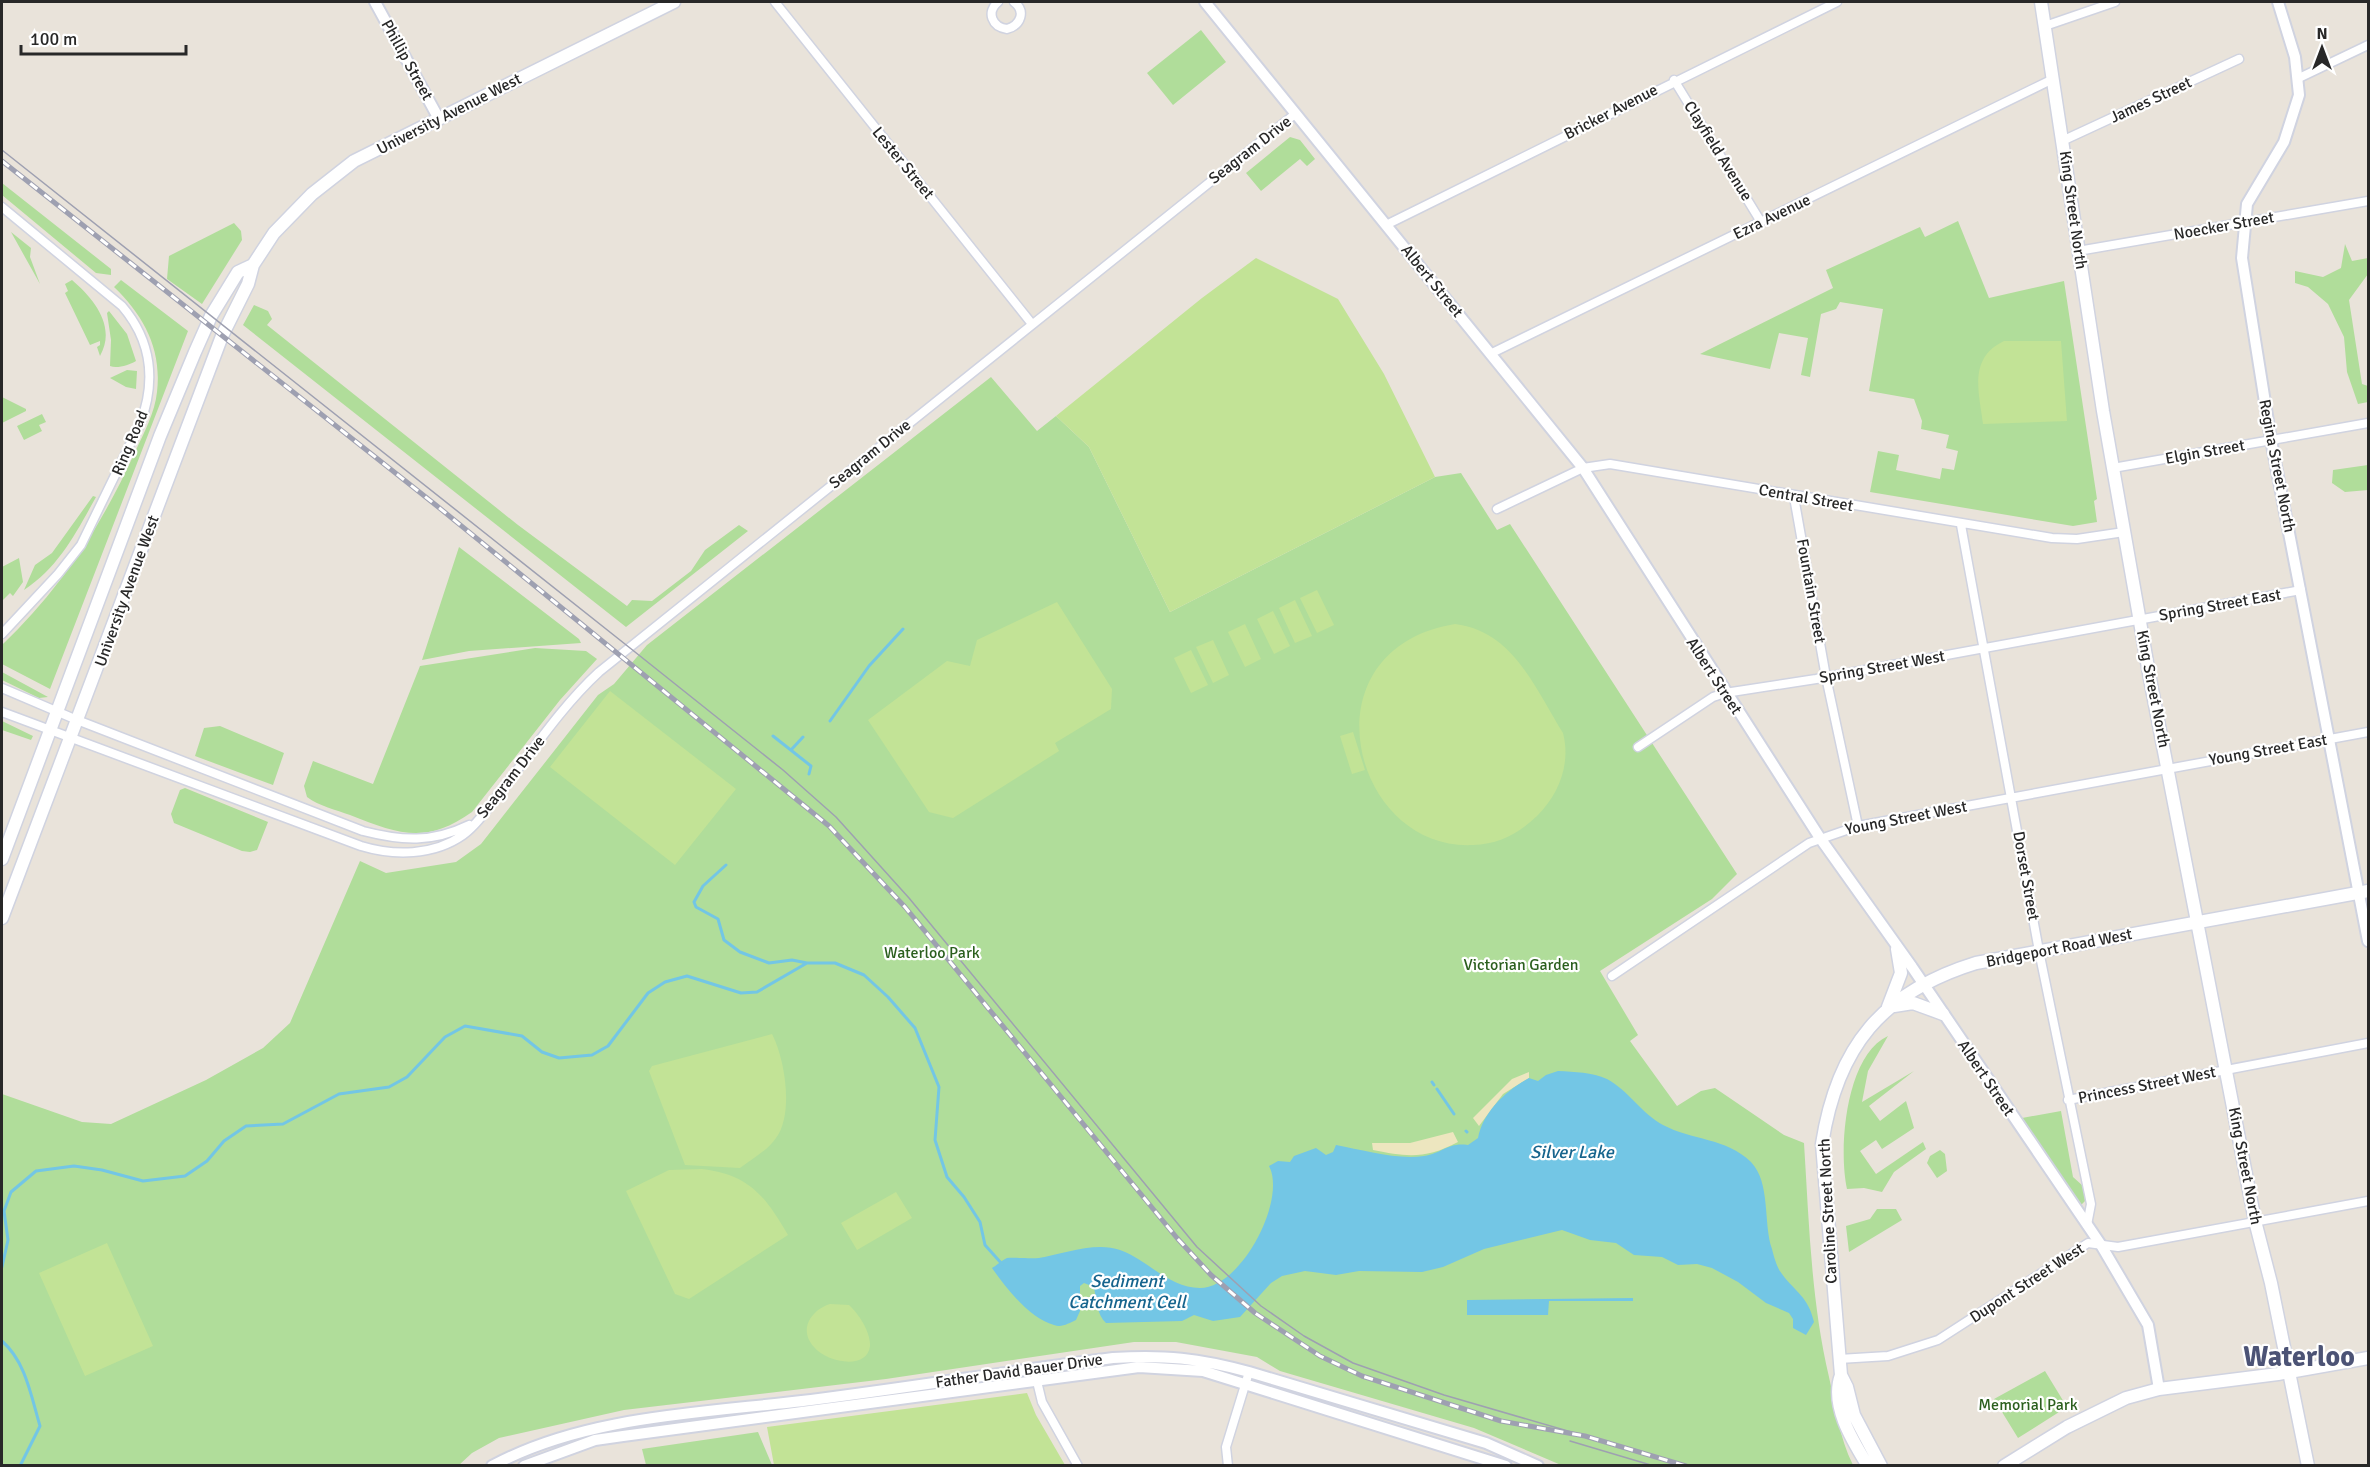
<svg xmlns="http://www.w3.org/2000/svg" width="2370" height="1467" viewBox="0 0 2370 1467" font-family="Signika,sans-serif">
  <rect width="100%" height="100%" fill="#e9e3da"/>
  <!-- green -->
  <path fill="#b0dd9a" d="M1201 30 1226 62 1173 105 1147 73Z
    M1290 137 1300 140 1315 159 1307 166 1300 159 1261 191 1246 173Z
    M2 183 111 269V275L96 273 2 195Z
    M1958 221 1989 298 2064 281 2097 499 2094 501 2097 522 2073 526 1870 492 1878 451 1899 455 1896 470 1940 479 1942 468 1954 470 1958 451 1946 448 1949 435 1921 429 1922 421 1914 399 1869 391 1883 309 1840 302 1836 309 1821 314 1810 377 1801 375 1808 338 1779 333 1770 369 1700 354 1833 288 1826 270 1920 227 1925 237Z
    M234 223 241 231 242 240 202 304 167 279 169 256Z
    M11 232 31 248 30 257 40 284Z
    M2345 244 2352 261 2368 258V274L2349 300 2362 384 2368 386V402L2358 404 2347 372 2344 337 2328 304 2308 287 2295 283V271L2323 277 2341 268Z
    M72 280C93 298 117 326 100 356L97 347 100 345V341L90 345 65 293 68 291 65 284Z
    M121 280 188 331 50 689 2 664V645C60 590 102 525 135 452 144 433 155 412 157 392 162 349 144 316 114 287Z
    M254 305 268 311 272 319 267 325 518 525 627 606 632 600 652 601 691 571 705 550 739 525 748 531 626 627 243 325Z
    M109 311 127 334 136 361C129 365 117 369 110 366L111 340 107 313Z
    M127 370 137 371 136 389 126 387 110 378Z
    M991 377 1037 431 1056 416 1089 447 1170 612 1435 477 1461 473 1497 530 1510 524 1737 874 1712 899 1600 971 1638 1035 1630 1041 1677 1106 1701 1091 1715 1088 1784 1135 1804 1143C1809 1221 1811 1301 1829 1377 1836 1408 1839 1437 1853 1465H1561L1474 1428 1280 1371 1257 1357 1176 1342H1134L886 1379 624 1410 499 1438 472 1453 459 1465 2 1466V1094L82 1122 111 1124 206 1080 263 1048 290 1023 360 861 386 873 456 862 481 844 598 695 614 684 647 645Z
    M2 397 26 409V411L2 423Z
    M42 414 46 422 39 425 42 431 24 440 17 426Z
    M2368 465V490L2345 492 2332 483 2333 470Z
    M93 496 96 497C76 533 59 567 24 590L35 565 52 553Z
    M459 547 579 639 581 643 469 651 422 660Z
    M19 558 23 582 13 596 10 593 2 601V567Z
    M535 648 586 651 597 659 560 700 472 812C425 845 399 834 350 815 336 810 319 806 307 797L304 786 313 761 373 784 420 666Z
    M2 672 48 697 39 698 2 680Z
    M2 721 33 736 31 740 2 730Z
    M220 726 284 753 273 785 195 756 204 728Z
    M185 788 268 822 257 850 250 852 242 851 174 823 171 814 180 790Z
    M1888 1036 1868 1071 1862 1102 1914 1071 1869 1106 1880 1121 1906 1101 1914 1128 1882 1149 1876 1140 1860 1151 1876 1174 1923 1142 1926 1149 1894 1172 1882 1192 1864 1188 1847 1189C1838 1148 1846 1055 1888 1036Z
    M2061 1111 2073 1177 2083 1186 2085 1201 2080 1206 2022 1118Z
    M1940 1150 1945 1154 1947 1171 1937 1178 1927 1163 1930 1156Z
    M1877 1209H1896L1902 1220 1849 1252 1846 1226 1870 1219Z
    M2045 1371 2067 1407 2018 1438 1994 1399Z
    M758 1432 772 1465H646L642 1449Z"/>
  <!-- sand -->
  <path fill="#ede6bf" d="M1529 1072V1078L1503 1094 1479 1126 1473 1118 1512 1079Z
    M1453 1132 1458 1142C1426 1159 1407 1157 1373 1150L1372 1143H1410Z"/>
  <!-- pitch -->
  <path fill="#c2e396" d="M1256 258 1338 299 1384 374 1435 477 1170 612 1089 447 1056 416 1202 298Z
    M2004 341H2061L2067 421 1983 424C1979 392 1968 358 2004 341Z
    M1317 590 1334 625 1317 633 1300 598Z
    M1295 600 1312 636 1295 643 1279 608Z
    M1057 602 1112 689 1111 709 1055 743 1059 751 953 818 929 812 868 720 947 661 970 666 977 640Z
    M1273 611 1290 646 1274 654 1257 619Z
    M1245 624 1261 659 1245 667 1228 632Z
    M1455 624C1513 631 1535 688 1563 733 1571 764 1559 794 1537 816 1518 834 1499 844 1473 845 1351 851 1302 649 1455 624Z
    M1213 640 1229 675 1213 683 1196 647Z
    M1191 650 1208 685 1191 693 1174 658Z
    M610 691 736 789 675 865 550 767Z
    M1353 732 1365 770 1352 774 1340 736Z
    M772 1034C785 1059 794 1114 776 1138 768 1150 752 1159 740 1168L685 1165 649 1071 652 1066Z
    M702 1169C750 1175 765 1196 788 1235L689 1299 675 1294 626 1191 669 1170Z
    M896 1192 912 1218 857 1250 841 1223Z
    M107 1243 153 1346 85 1376 39 1273Z
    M830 1304 849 1305C859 1314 871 1333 870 1346 867 1371 826 1362 814 1347 798 1330 811 1310 830 1304Z
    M1027 1393 1036 1415 1065 1465H774L767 1427Z"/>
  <!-- water -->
  <path fill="#73c6e5" d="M1558 1071C1575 1072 1592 1072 1607 1079 1628 1090 1642 1114 1663 1125 1691 1140 1727 1138 1751 1162 1771 1183 1763 1223 1772 1249 1774 1257 1777 1268 1782 1274 1796 1293 1808 1296 1814 1322L1806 1335 1793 1328V1319L1789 1313 1766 1303 1738 1282 1712 1268 1697 1264 1678 1265 1662 1257 1634 1255 1616 1243 1590 1240 1562 1230 1484 1249 1443 1267 1422 1272 1359 1271 1336 1275 1305 1271 1282 1276 1271 1283 1240 1317 1213 1321 1194 1315 1182 1321 1106 1323C1097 1315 1096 1299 1094 1287L1084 1283 1080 1286V1311L1076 1320C1069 1323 1062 1328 1054 1325 1030 1319 1006 1288 992 1268 996 1266 1002 1260 1007 1258 1015 1257 1029 1259 1039 1258 1062 1254 1096 1241 1120 1250 1148 1260 1169 1288 1200 1288 1241 1288 1287 1200 1269 1166L1278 1161 1290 1162 1294 1156 1316 1148 1326 1155 1333 1152 1336 1145C1363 1150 1397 1160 1424 1156 1443 1153 1448 1142 1468 1145L1478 1138C1483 1112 1505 1091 1529 1078L1538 1081 1546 1075Z
    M1633 1298V1301H1549L1548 1315H1467V1300Z"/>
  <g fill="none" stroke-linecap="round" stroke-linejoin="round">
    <!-- stream -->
    <path stroke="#73c6e5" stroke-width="3" d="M830 721 869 666 903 629
      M773 736 811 766 809 774
      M791 750 803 737
      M726 865 703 886 694 902 696 907 718 919 724 940 740 952 769 963 792 960 807 963
      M1432 1082 1434 1085
      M1437 1089 1454 1114
      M1466 1131 1467 1132
      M2 1267 8 1240 4 1211 11 1192 36 1171 74 1166 102 1170 143 1181 185 1176 207 1161 224 1141 246 1126 283 1124 339 1094 389 1087 407 1077 445 1037 465 1026 522 1036 542 1052 559 1058 592 1055 608 1046 648 993 665 982 687 976 741 993 757 992 807 963H835L864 975 888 997 915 1028 939 1087 935 1140 947 1177 964 1197 980 1222 985 1245 1002 1264
      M2 1341C26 1362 31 1396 40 1426L20 1466"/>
    <defs>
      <path id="minor" d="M775 2 1032 324
        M998 2C986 12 992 27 1007 29 1021 25 1026 11 1014 2
        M2045 26 2115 2
        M2299 78 2368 45
        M1674 80 1761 222
        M2062 141 2239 59
        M2 207 122 306C152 341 156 382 140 424L81 545 58 574 2 634
        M1386 225 1837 2
        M2078 251 2368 201
        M1490 354 2053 79
        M2113 468 2368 423
        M1794 497 1826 677 1858 826
        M1497 509 1583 468 1610 464 2052 538 2077 539 2124 532
        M1961 525 2039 951 2091 1204 2087 1225
        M2 688 77 720 363 831C402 841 432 843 469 825
        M2 712 361 846C394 856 433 856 463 835 478 824 490 805 502 790 533 750 562 706 599 672L1295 114
        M1638 747 1713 697 1725 693 1816 679 2301 590
        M1612 976 1809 843 1858 826 2368 732
        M2068 1100 2368 1043
        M1839 1359 1888 1356 1938 1340 2088 1243 2118 1247 2368 1201
        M1034 1369 1042 1402 1078 1466
        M1228 1466 1226 1447 1249 1372"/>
      <path id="tertiary" d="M375 2 439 119
        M1205 2 1583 468 1820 838 1912 967 2101 1245 2148 1325 2159 1389
        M2278 2 2295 57 2299 95 2284 142 2247 204 2242 258 2271 440 2368 941
        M492 1466C586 1415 706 1413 811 1400 912 1387 1012 1371 1113 1358 1165 1355 1198 1358 1249 1372L1486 1443 1538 1466
        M524 1466 595 1440 623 1436 1139 1367 1203 1371 1506 1466"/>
      <path id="secondary" d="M2041 2 2103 411 2150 679 2255 1221 2271 1283 2308 1466
        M2 859 160 436 195 352 211 316 238 272 253 265
        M2 918 222 336 248 284 253 265 274 233 312 194 354 161 674 2
        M1894 1006 1913 1003 1943 1014
        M1888 1007 1901 973 1897 949
        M1841 1375C1830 1405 1852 1440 1868 1466
        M1881 1466 1854 1415 1847 1387 1841 1375 1822 1144C1837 1047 1882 992 1976 963L2368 891
        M2004 1466 2067 1427 2126 1398 2159 1389 2278 1374 2368 1358"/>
    </defs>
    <!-- minor casing -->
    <use href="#minor" stroke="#d0d3e0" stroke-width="11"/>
    <!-- tertiary casing -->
    <use href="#tertiary" stroke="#d0d3e0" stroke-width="14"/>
    <!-- secondary casing -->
    <use href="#secondary" stroke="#d0d3e0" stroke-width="15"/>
    <!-- minor -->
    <use href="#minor" stroke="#fff" stroke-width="8"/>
    <!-- tertiary -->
    <use href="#tertiary" stroke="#fff" stroke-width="10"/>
    <!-- secondary -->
    <use href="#secondary" stroke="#fff" stroke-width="12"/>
    <!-- tram -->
    <path stroke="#9ea0b1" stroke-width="1.5" d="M2 150 630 648 783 770 836 817 909 898 1197 1247 1261 1306 1304 1336 1353 1363 1444 1395 1585 1436
      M593 634 748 758
      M1570 1441 1654 1466"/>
    <defs>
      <path id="rail" d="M2 161 437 506 829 826 905 907 1177 1238 1211 1275 1255 1313 1320 1356 1362 1376 1501 1421 1585 1436 1686 1466"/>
    </defs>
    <!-- rail casing -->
    <use href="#rail" stroke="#9ea0b1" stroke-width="5"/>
    <!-- rail -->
    <use href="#rail" stroke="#fff" stroke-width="3" stroke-dasharray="9" stroke-linecap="butt"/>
  </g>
  <g text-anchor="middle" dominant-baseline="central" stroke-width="4.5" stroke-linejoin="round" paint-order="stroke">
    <!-- street labels -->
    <g font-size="16" fill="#282828" stroke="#fff">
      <text transform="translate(407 60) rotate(61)">Phillip Street</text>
      <text transform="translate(2151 100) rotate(-25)">James Street</text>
      <text transform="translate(1611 112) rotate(-27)">Bricker Avenue</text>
      <text transform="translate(449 114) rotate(-27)">University Avenue West</text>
      <text transform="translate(1250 150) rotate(-38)">Seagram Drive</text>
      <text transform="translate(1718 151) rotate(58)">Clayfield Avenue</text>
      <text transform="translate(903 163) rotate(51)">Lester Street</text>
      <text transform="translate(2073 210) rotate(82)">King Street North</text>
      <text transform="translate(1772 217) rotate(-26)">Ezra Avenue</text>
      <text transform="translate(2224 226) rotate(-10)">Noecker Street</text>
      <text transform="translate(1432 281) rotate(51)">Albert Street</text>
      <text transform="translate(130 443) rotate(-67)">Ring Road</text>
      <text transform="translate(2205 452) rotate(-10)">Elgin Street</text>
      <text transform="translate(870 454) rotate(-39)">Seagram Drive</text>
      <text transform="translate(2277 466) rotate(79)">Regina Street North</text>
      <text transform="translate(1806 498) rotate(10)">Central Street</text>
      <text transform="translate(127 591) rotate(-70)">University Avenue West</text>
      <text transform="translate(1811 591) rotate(80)">Fountain Street</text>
      <text transform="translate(2220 605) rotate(-10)">Spring Street East</text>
      <text transform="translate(1882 667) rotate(-10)">Spring Street West</text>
      <text transform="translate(1714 676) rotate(57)">Albert Street</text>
      <text transform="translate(2153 689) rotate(79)">King Street North</text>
      <text transform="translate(2268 750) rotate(-10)">Young Street East</text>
      <text transform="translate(511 777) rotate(-52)">Seagram Drive</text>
      <text transform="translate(1906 818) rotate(-11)">Young Street West</text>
      <text transform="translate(2026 876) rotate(80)">Dorset Street</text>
      <text transform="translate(2059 948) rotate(-11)">Bridgeport Road West</text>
      <text transform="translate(1986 1078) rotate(56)">Albert Street</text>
      <text transform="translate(2147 1085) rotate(-11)">Princess Street West</text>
      <text transform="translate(2245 1166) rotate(79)">King Street North</text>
      <text transform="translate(1828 1211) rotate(-93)">Caroline Street North</text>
      <text transform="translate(2027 1283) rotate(-33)">Dupont Street West</text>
      <text transform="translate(1019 1371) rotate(-8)">Father David Bauer Drive</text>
    </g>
    <!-- park labels -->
    <g font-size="16" fill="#2b5f1e" stroke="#fff">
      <text x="932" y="953">Waterloo Park</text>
      <text x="1521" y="965">Victorian Garden</text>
      <text x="2028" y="1405">Memorial Park</text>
    </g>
    <!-- water labels -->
    <g font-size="18" font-style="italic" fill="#16648d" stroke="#fff">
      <text x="1572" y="1152">Silver Lake</text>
      <text x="1127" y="1281">Sediment<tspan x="1127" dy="21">Catchment Cell</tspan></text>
    </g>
    <!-- town labels -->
    <g font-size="28" font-weight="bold" fill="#4c5375" stroke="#fff">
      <text x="2299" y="1357">Waterloo</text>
    </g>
  </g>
  <!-- border -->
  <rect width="2370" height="1467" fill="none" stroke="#282828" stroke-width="6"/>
  <!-- north arrow -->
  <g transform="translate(2322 48)" stroke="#ffffff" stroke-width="4.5" paint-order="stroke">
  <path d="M0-4.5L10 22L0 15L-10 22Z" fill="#282828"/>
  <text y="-9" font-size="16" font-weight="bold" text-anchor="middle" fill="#282828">N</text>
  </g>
  <!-- scale -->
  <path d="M21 45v9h165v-9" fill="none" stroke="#282828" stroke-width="3"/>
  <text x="30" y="45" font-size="18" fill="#282828" stroke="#ffffff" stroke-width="4.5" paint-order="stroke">100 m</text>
</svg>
